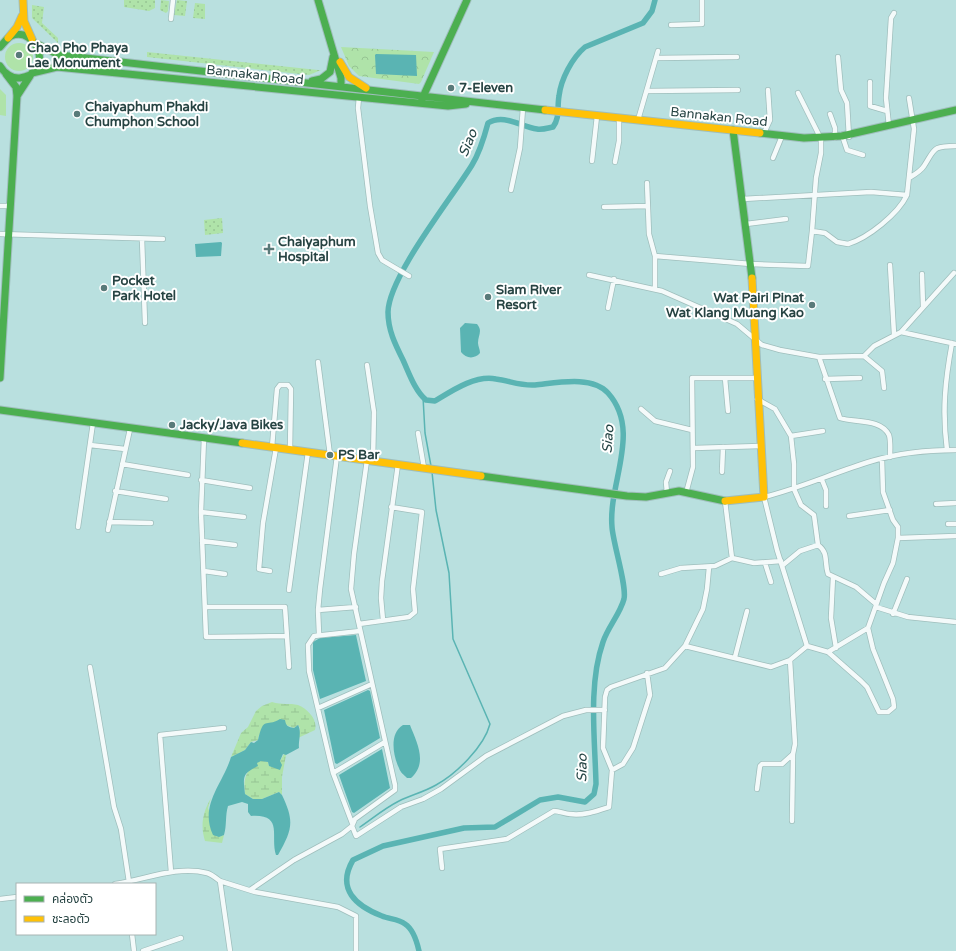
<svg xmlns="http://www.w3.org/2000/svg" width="956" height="951" viewBox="0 0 956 951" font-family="'Varela Round','Noto Sans Thai',sans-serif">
  <defs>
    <pattern id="wetland-marsh" width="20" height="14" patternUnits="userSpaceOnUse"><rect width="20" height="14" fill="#afe3a9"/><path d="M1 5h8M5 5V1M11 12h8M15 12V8" fill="none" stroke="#96c493"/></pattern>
    <pattern id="park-crowns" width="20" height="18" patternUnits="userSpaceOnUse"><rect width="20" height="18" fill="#afe3a9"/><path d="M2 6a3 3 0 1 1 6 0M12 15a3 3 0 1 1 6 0" fill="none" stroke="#96c493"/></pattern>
    <pattern id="garden-dots" width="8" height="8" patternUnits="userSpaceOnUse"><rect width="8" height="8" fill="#afe3a9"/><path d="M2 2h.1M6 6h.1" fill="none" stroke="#96c493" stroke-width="1.8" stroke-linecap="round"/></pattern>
  </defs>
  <rect width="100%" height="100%" fill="#b9e0df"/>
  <!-- grass -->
  <path fill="#afe3a9" d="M5 57a14 14 0 1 1 28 0a14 14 0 1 1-28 0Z
    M0 89 6 95V116L0 115Z"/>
  <!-- wetland -->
  <path fill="url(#wetland-marsh)" d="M272 702C282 705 290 703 298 705 308 709 318 720 315 730L298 738 300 728 298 725 294 728 286 725 259 735 258 740 251 742 245 750 231 757 241 733 248 727 256 711 262 706Z
    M284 754 286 755 282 777V795L279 792 262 799H253L245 794C243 778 246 769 261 760L268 762 269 766H274L280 761Z
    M211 798 208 808 219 837 224 835 222 843 205 841C200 825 203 812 211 798Z"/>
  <!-- park -->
  <path fill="url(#park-crowns)" d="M341 47 434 52 421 82 419 84 359 76 349 66Z"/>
  <!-- garden -->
  <path fill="url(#garden-dots)" d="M124 0H155V8L149 11 124 7Z
    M161 0 169 1 168 11 166 13 160 10Z
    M177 0 187 1 185 16 174 15Z
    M195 3 205 4V19L193 18Z
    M32 5 44 7 42 23 58 38V43L32 18Z
    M147 52 318 70H321L309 75 147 57Z
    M222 218 223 233 205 235 204 220Z"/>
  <!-- water -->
  <path fill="#5ab4b3" d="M376 54 416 55 417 76 376 74 375 55Z
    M221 242 222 243 221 256 196 257 195 244Z
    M465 323 477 324C483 331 478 335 478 343 478 346 480 349 480 353 475 359 466 359 461 352L460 328Z
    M356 635 366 681 320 699 313 670V642L320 638Z
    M368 690 370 691 380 738 337 764 335 763 324 710Z
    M280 719 285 720C286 726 288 727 294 728L298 725C302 732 298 741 299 748L286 755 283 754 280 761 282 765 280 770 269 766 268 762 261 761 257 763 258 766C242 774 243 776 245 794L253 799H262L279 792 282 795C295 822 292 830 278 855H276C270 836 284 814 251 816L248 812V804L242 802 228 806C225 816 227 825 224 835L219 837 213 835C199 805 223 784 231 757L245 750 251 742 254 743 258 740C264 715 265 728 280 719Z
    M403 725H410C417 743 428 763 411 778H407C404 775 400 772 399 768 393 756 389 733 403 725Z
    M382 749 390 788 354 813 352 812 339 775Z"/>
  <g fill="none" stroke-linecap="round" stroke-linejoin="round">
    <!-- stream -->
    <path stroke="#5ab4b3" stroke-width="1.5" d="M423 397 425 433 431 466
      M360 827C373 818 385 808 399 801 411 795 424 792 436 785 456 774 484 747 490 724L453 639 449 573 436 510 432 472"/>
    <!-- canal -->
    <path stroke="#5ab4b3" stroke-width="5.5" d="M419 951C417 942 413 929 405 924 399 919 389 919 382 916 356 906 336 889 353 860L383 846 464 828 495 827 540 800 558 797 585 802 594 794 596 784C595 739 588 685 603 642 608 627 620 614 624 599 627 586 613 543 612 527 608 483 642 431 608 393 592 375 556 383 535 385 521 386 510 381 496 379 475 375 453 390 435 401L426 400C415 391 409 373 403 360 395 344 388 330 388 312 389 276 451 199 472 165 480 152 484 138 488 123 504 113 521 127 537 129 542 130 548 128 553 127 560 118 557 107 559 96 561 79 572 58 585 47L643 23 652 11 655 0"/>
    <defs>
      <path id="street" d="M171 19 173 0
        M671 25 702 24V0
        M838 57 841 90 847 103 849 137
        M656 58 737 57
        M870 82V106L887 111
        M647 91 738 90
        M798 93 821 139V153L816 178 812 231 825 233 837 242 848 244C868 238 898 214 907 195L914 129 909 98
        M359 97 358 108 370 206 378 253 382 260 409 276
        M830 114 835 128V138
        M638 120 658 51
        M889 126 886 98 891 18 894 13
        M764 133 770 120 768 90
        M843 138 847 150 863 155
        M773 158 782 136
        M592 161 597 116
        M615 162 619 141V118
        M909 178C914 175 921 171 924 166 935 149 932 146 956 146
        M647 183 649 234 655 256V289
        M511 190 520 148 523 108
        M743 199 871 192 907 195
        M0 206H11
        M604 207 648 206
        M746 224 786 219
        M0 234 163 239
        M142 239 145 323
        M655 256 751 264 808 266 812 231
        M890 265 894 334
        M922 274 923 306
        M589 275 662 291 737 324 762 345 780 350 819 357
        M608 308 614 279
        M901 332 956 344
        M864 356 882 371 884 388
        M318 362 330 455
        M367 365 374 412 373 461
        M725 378 728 411
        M825 379 860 378
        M757 399 775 409 791 436 794 464V489L801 505 814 515 818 545C829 553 824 562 828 574L856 587 876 604
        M641 409 655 421 692 430
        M418 433 424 468
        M791 436 823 431
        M204 438 201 512 206 637 287 636
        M90 445 125 449
        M272 447 277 389 280 385H288L291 389 290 450
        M694 448 760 446
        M947 450C942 411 945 381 952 343
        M890 457C890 451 891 442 889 435 881 418 854 423 840 418L819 357 864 356 874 346 901 332 954 273
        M122 464 188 475
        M722 472 723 447
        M201 480 250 488
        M822 480 826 490V506
        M115 491 166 499
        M667 493 666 482 670 471
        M686 493 693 467 692 378H756
        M725 501 732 558
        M936 504 956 503
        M201 512 244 517
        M849 516 890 510
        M109 522 151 523
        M948 524H956
        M78 527 93 423
        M108 530 130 429
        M898 538 956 536
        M202 541 235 545
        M765 563 771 582
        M783 565 800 551 818 545
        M204 571 225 574
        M270 571 259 569 263 523 276 448
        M661 574 681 568 715 566 732 558 754 563 781 561
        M833 577 831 618 836 648
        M289 590 308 452
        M206 607H285L289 667
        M876 607 908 617 956 622
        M318 610 356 607
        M893 614 907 579
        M383 620 381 598 382 581 398 464
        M359 624 409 617 415 612 413 589 422 512 391 507
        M319 634 318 610 320 589 337 456
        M685 646 703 609 707 589 709 567
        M807 646 777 550 764 497C801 488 835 472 872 461 899 453 928 450 956 450
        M828 652 868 628 884 583 893 563 898 538V527L893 520 883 492 882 459
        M735 657 747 611
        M790 660 795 744 793 754 792 821
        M90 667 114 807 121 829 129 882
        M318 708 372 684
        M612 770 623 764 633 748 650 695 647 673
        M333 773 385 742
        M757 789 760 766 762 764H782L793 754
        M352 823 333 773 309 671 308 645 314 636 360 631
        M352 826 356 836 401 807 423 799 441 789 486 756 563 716 586 710H605
        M442 868 440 849 507 839 554 811C560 811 565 814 570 814 583 816 597 811 609 807L612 770 603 748 605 697 607 690 611 687 665 668 685 646 771 667 790 660 807 646 828 652 861 681 867 687 879 712H888L894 707 893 699 873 649 868 628
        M171 872 160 735 224 728
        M220 881 255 892 338 907 356 916V951
        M115 884C144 880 177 865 207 873 211 874 216 878 220 881L230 951
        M250 890 294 860 342 834 352 826 355 819 395 790V785L351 589 354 554 367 460
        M0 899 17 897
        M132 934 134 951
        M143 951 181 938"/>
      <path id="fast" d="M318 0 341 78V86
        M37 44 59 55 545 110
        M0 47C3 44 7 38 11 36 36 25 56 73 20 78 12 79 4 73 0 66
        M32 73 57 67 448 106 466 104
        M312 81 321 79 330 72 333 57
        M17 96 30 76
        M422 99 467 0
        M733 130 752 278
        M760 133 804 138 842 136 956 110
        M0 378 17 96 16 87 6 74
        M0 410 242 443
        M481 476 627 496 646 497 679 491 725 501"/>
      <path id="slow" d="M23 0 24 21 32 39
        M8 38 17 27 22 16
        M340 62 349 77 366 88
        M545 110 760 133
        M242 443 481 476
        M725 501 764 497 752 278"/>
    </defs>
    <!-- street casing -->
    <use href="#street" stroke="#9fbebc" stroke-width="6"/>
    <!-- fast casing -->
    <use href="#fast" stroke="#9fbebc" stroke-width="9"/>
    <!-- slow casing -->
    <use href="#slow" stroke="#9fbebc" stroke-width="9"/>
    <!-- street -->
    <use href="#street" stroke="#f4fafa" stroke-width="4.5"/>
    <!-- fast -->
    <use href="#fast" stroke="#4caf50" stroke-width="7"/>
    <!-- slow -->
    <use href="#slow" stroke="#ffc107" stroke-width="7"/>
  </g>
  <!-- markers -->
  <g fill="#597a79" stroke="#fff" stroke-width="1.5">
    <circle cx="19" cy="55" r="4"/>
    <circle cx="451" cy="88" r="4"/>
    <circle cx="77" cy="114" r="4"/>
    <path d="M267 243h4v4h4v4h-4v4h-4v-4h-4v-4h4z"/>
    <circle cx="104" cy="288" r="4"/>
    <circle cx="488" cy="297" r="4"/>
    <circle cx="812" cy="305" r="4"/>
    <circle cx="172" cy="425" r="4"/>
    <circle cx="330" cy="455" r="4"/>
  </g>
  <g text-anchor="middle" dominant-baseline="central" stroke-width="4" stroke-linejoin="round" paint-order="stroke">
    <!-- poi labels -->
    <g font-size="13" font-weight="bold" fill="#264342" stroke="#fff" text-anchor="start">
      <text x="27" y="48">Chao Pho Phaya<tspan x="27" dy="15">Lae Monument</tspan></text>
      <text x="459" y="88">7-Eleven</text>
      <text x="85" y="107">Chaiyaphum Phakdi<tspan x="85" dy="15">Chumphon School</tspan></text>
      <text x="278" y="242">Chaiyaphum<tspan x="278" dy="15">Hospital</tspan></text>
      <text x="112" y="281">Pocket<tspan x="112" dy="15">Park Hotel</tspan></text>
      <text x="496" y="290">Siam River<tspan x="496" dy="15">Resort</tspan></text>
      <text x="804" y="298" text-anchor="end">Wat Pairi Pinat<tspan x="804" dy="15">Wat Klang Muang Kao</tspan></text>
      <text x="180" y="425">Jacky/Java Bikes</text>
      <text x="338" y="455">PS Bar</text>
    </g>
    <!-- street labels -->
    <g font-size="13" fill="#264342" stroke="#fff">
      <text transform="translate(255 75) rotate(6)">Bannakan Road</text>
      <text transform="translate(719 117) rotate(6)">Bannakan Road</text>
    </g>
    <!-- water labels -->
    <g font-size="14" font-style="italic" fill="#254545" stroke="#fff">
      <text transform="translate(468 143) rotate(-68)">Siao</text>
      <text transform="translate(608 439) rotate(-86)">Siao</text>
      <text transform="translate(582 768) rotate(-89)">Siao</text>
    </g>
  </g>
  <!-- legend -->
  <rect x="16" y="883" width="140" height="52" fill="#ffffff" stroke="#a8b4b3"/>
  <rect x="24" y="896" width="20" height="6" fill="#4caf50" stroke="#a8b4b3"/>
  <text x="52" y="903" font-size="12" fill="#264342">คล่องตัว</text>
  <rect x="24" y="916" width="20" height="6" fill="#ffc107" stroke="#a8b4b3"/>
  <text x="52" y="923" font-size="12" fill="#264342">ชะลอตัว</text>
</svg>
